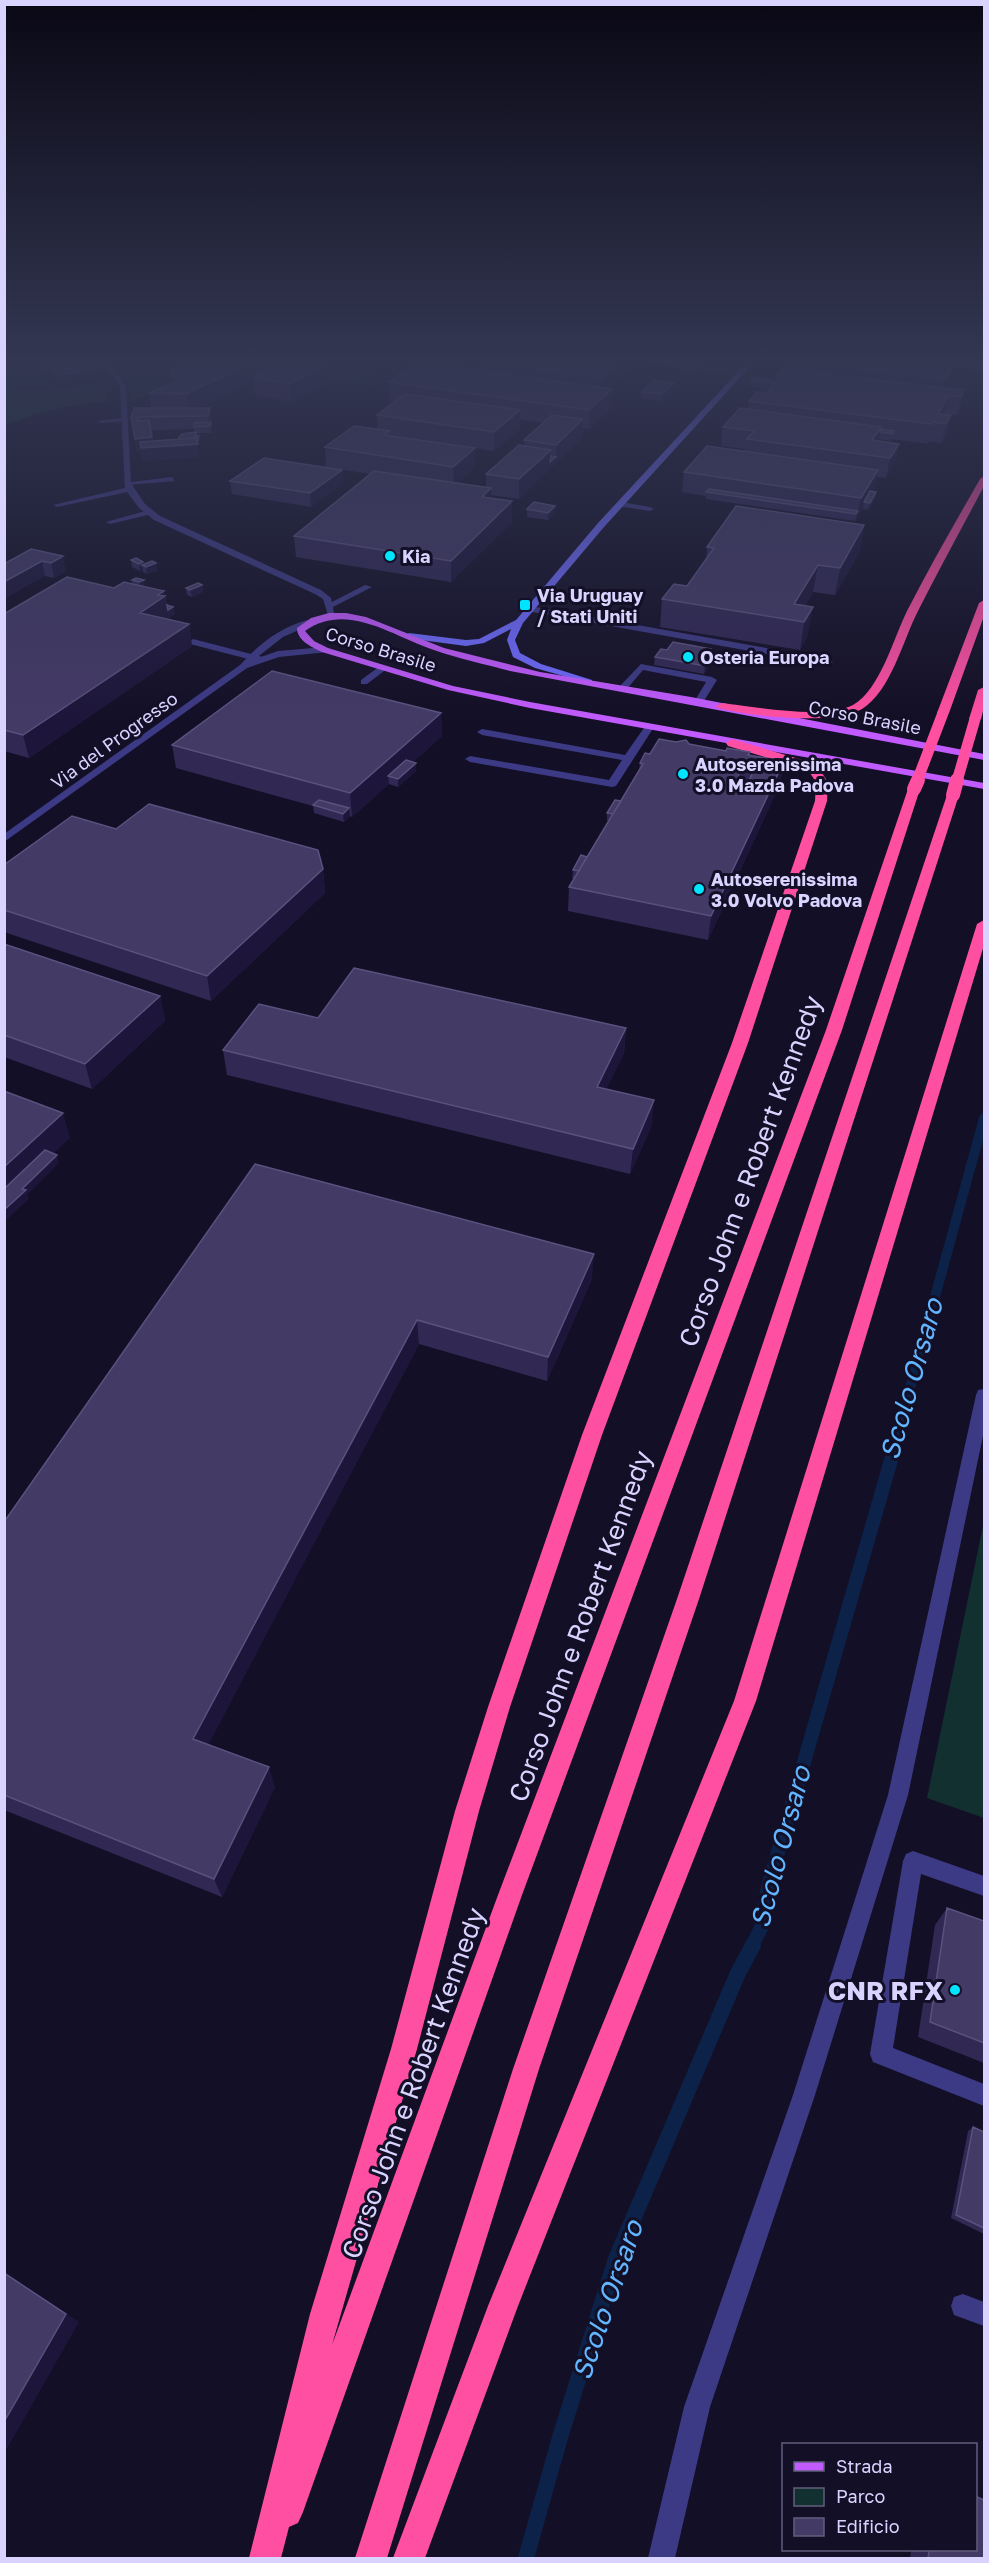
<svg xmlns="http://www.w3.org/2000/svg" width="989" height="2563" viewBox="0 0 989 2563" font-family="'Golos Text',sans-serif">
  <rect width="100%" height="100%" fill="#130f26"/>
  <!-- green -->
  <path fill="#12302f" d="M5 361H68L35 372 45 377 49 383 48 385 22 383 15 388 27 391 45 389 48 392 81 385H103L106 388 105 401C82 404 59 407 37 414 26 417 17 422 5 424Z
    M111 361H374L370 385 247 363 130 401 128 385Z
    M984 1521V1818L927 1798Z"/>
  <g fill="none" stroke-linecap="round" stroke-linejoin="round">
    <!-- stream-far2 -->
    <path stroke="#0c2248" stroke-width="10" d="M890 1461 984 1118"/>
    <!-- stream-far1 -->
    <path stroke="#0c2248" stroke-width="14" d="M752 1946 761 1928 768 1887 891 1460"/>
    <!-- stream -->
    <path stroke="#0c2248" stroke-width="16" d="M526 2558 561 2434 616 2259 738 1973 753 1945"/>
    <!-- lane -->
    <path fill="#3d3a85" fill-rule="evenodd" d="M635 361H660L746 372 743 374Z
      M916 361 984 366V370L919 363Z
      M108 364 110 367 90 370 87 368Z
      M124 418 126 421 101 423 98 421Z
      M172 477 175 481 127 485 123 483Z
      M129 487 133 489 132 491 57 507 53 505Z
      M621 502 650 507 654 509 650 511 618 506V502Z
      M149 510H152V514L110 524 106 522Z
      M365 585 372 587 333 607 326 605Z
      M530 606 828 659 833 662 828 665 527 611 526 609Z
      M193 639 263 657 265 659 260 662 190 644 189 642Z
      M641 664 712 677 717 680 702 704 699 705 694 702 706 682 643 670 626 690H620V686Z
      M380 666 388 668 367 684H361V680Z
      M649 724 654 727 616 786 612 787 470 762 465 759 470 756 609 780 622 760 482 735 477 732 482 729 625 755 646 725Z
      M984 1389V1431L908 1795 815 2095 710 2407 675 2558H648L684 2407 793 2095 888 1795 976 1395 978 1390Z
      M913 1851 984 1876V1896L921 1874 893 2048 984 2084V2106L873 2062 870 2054 903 1861 906 1854Z
      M963 2294 984 2302V2326L954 2315 951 2306 954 2297Z"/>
    <!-- street -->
    <path fill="#3d3a85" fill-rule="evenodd" d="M101 361H108L126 386 131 483 145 504 160 516 321 590 331 598 335 618H329L323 599 315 594 154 520 139 508 125 489 120 386Z
      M307 620 311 623 310 625 283 637 255 659 278 651 325 647 330 650 328 652 279 657 247 668 4 842V834L240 665C259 644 279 628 307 620Z"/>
    <!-- secondary -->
    <path fill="#6f6bff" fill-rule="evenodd" d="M748 361H755L604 527 523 623 515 640 520 653 541 664 592 680V684L535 668 513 657 507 640 511 629 484 643 466 646 406 638 405 636 409 633 466 640 479 639 516 620 598 523Z"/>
    <!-- primary -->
    <path fill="#c25bff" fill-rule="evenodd" d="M329 613H346L366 617 444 648 540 672 691 697 984 754V760L510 671C485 664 459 659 434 650 392 636 347 601 305 631L314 641 328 648 453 686 530 702 984 783V789L530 708 448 690 322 652C311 647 297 640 297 628L311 618Z"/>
    <!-- highway -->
    <path fill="#ff4fa3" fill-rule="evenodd" d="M984 476V486C962 528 939 569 918 611 903 640 891 691 862 709 834 726 750 716 718 708L716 706 722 703C755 707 824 720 853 705 880 690 894 637 907 611 930 566 955 523 980 479Z
      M984 600V616L949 713 947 715H939L937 713 979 603Z
      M984 687V707L981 719 975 722 971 721 969 719 978 690Z
      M732 739 816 764 828 782 827 801 748 1043 602 1435 510 1707 479 1811 417 2049 332 2345 498 1895 826 1030 908 789 914 785 920 789 842 1030 522 1895 303 2512 298 2523 289 2527 281 2558H249L310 2314 391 2049 455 1811 488 1707 582 1435 732 1043 815 801 816 782 808 770 728 746 726 743Z
      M953 791 959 795 699 1599 539 2069 387 2558H355L513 2069 677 1599 947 795Z
      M984 920V945L756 1701 518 2306 425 2558H393L488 2306 734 1701 977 924Z"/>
    <!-- highway-bridge-far1 -->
    <path stroke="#ff4fa3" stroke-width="11" d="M917 781 943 713
      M957 781 975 719"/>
    <!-- highway-bridge -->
    <path stroke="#ff4fa3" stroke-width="14" d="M914 789 918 780
      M953 795 957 780"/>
  </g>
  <!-- wall -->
  <path fill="#312854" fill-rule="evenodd" d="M193 361H336L337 377 291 402 255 395 254 381 199 408H210L212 429 211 433H197L200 442 198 447 199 457 143 461 141 452H137L131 417 151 408 149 393 173 383 171 374ZM194 429 195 433 178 439 153 441 151 430Z
    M448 361H476L466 369 448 367Z
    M477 361H630V367L607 388 612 389 611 408 589 429 583 428 582 438 550 469 519 499 491 495V498L512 522 451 582 296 557 294 536 370 474 326 467 325 447 377 429V415L395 402 390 401 389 382 477 371ZM520 419 544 423 524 440V446L486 474V487L458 483 475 468V448L390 436 494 451 520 429Z
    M787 361H958L956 373 947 388 964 390 960 409 957 415 945 414 944 415H951L947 434 942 443 929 441 928 444 892 439 891 441 879 439V441L899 444 895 463 886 478 877 477 876 487 873 492H876L875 499 868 510 863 509 855 521 706 499V496L682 492 684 472 745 452V449L721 446 723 427 748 409 749 401 767 393 769 389 750 387 751 381 773 380 772 386 776 381 777 375 786 368Z
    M40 363 67 368 93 376 60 382 53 377 52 372 42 369Z
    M696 363V369L693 372 678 370 679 364Z
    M673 389 662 401 642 398V392Z
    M342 470 343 483 311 507 232 494 230 481Z
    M555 506V513L548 520 527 517V509Z
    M864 525 860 551 835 595 813 592 805 606 808 635 800 650 660 627 662 599 687 586 706 560 707 547Z
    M31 549 66 571 54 578 45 576Z
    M131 560 144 564 156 563 157 571 147 574 143 572V570L140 571 132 567Z
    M136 578 145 587 165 596 167 605 175 614 167 619 189 624 192 646 29 758 4 751V614L132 584V580Z
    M202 585 203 592 192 597 187 595 186 588Z
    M711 649 709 666 704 674 654 665 655 657 667 650Z
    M441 713 442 736 413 762 416 771 398 787 389 784 352 817 350 816 344 822 314 813 313 806 176 768 172 745Z
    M676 742 726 751 750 752 749 755 784 761 780 784 708 940 568 911 569 887 574 879 572 878 573 870 587 857 608 821H607V813L621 801 639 770 640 763 650 754Z
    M4 865 323 869 325 893 211 1001 4 932Z
    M4 944 160 996 165 1021 92 1089 4 1057Z
    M318 1018 626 1028 624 1053 606 1089 652 1125 630 1174 227 1075 223 1050Z
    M255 1164 592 1279 547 1381 419 1344 208 1744 275 1787 222 1897 4 1810V1522Z
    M947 1908 984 1921V2063L918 2037 935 1925Z
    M973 2127 984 2132V2234L951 2218 968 2131Z
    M911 2550H975L984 2559H910Z"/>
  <!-- shaded-wall -->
  <path fill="#1d163a" d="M255 361H257L259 378 253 377 254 381 189 413 186 394Z
    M332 361H336L337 377 291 402 289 384Z
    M467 361H476L466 369V363Z
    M618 361H630V367L600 395 601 377Z
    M956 361H958L956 373 942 396 939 413 948 397 944 416 938 415 945 379Z
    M66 362 67 368 51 372 50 366Z
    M696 363V369L693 372 694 365Z
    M92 370 93 376 60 382 58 375Z
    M674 383 673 389 662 401V394Z
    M612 389 611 408 589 429V410Z
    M964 390 960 409 957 415 961 397Z
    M210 408 212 421 211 433 208 416Z
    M520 410V429L494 451V432Z
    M951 415 947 434 942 443 946 424Z
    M583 419 582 438 519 499V479L551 450 550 462 556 457V445Z
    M933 422 929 441 928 444 932 424Z
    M881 427 878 446 872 440Z
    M197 432 198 439 199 436 200 442 198 447 199 457 143 461 140 442 141 452H137L135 439 152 437 154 447 195 436Z
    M899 444 895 463 886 478 890 458Z
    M475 448V468L454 487 453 467Z
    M342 470 343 483 311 507 310 493Z
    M878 470 876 483 877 480 876 487 867 503 864 502 863 509 855 521 861 498Z
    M491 488V508L482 497Z
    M876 492 875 499 868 510 870 503Z
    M512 501V522L451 582V561Z
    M555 506V513L548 520V513Z
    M864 525 860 551 835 595 840 568Z
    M63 556 66 571 54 578 51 563Z
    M42 561 45 576 4 599V582Z
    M143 562 144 566 142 565 143 570 140 571 139 564Z
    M156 563 157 571 147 574 146 567Z
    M818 565 813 592 796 621 794 604Z
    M144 580 145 587 140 590 139 582Z
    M202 585 203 592 192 597 190 590Z
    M164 591 169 618 144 634 140 613 158 595Z
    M173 607 175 614 169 618 168 610Z
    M813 607 808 635 800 650 804 622Z
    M189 624 192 646 29 758 23 735Z
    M711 649 710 657 705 665 706 657Z
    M710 658 709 666 704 674 705 666Z
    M441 713 442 736 395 778 388 776 389 784 352 817 350 793Z
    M784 761 780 784 708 940 711 916Z
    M416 763V771L398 787V779Z
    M741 770 738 793 736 781Z
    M349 808 350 816 344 822 343 814Z
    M323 869 325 893 211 1001 207 976Z
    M160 996 165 1021 92 1089 85 1064Z
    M626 1028 624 1053 595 1112 597 1087Z
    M654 1100 652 1125 630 1174 633 1149Z
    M63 1113 70 1138 4 1200V1167Z
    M57 1155 59 1163 27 1195 29 1199 4 1222V1210L22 1189Z
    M594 1254 592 1279 547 1381 548 1357Z
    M417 1320 419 1344 201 1759 193 1739Z
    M269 1767 275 1787 222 1897 214 1879Z
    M4 2272 79 2322 4 2454Z"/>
  <!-- building -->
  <path fill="#433a66" stroke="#5a527e" stroke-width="1.5" fill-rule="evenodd" d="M48 361H64L66 362 50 366 40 363Z
    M193 361H255L186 394 149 393 181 380 171 374 172 370 180 365Z
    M263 361H332L289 384 253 377 281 364Z
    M480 361H618L601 377Z
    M681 361H686L696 363 694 365 679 364Z
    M797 361H956L945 379Z
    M417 363 612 389 589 410 389 382Z
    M85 365 92 370 58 375 52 371Z
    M783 368 810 371 806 375 815 376 818 374 964 390 961 397 943 395 942 396 948 397 938 414 951 415 946 424 933 422 932 424 749 401 757 392 770 394 772 391H768L780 376 777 375Z
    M753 378 773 380 771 383 751 381Z
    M654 380 674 383 662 394 642 392Z
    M405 394 520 410 494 432 377 415Z
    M134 408H210L208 416 138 417 137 421 149 420 152 437 135 439 131 417Z
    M740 408 881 427 872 440 899 444 890 458 747 439 754 431 723 427Z
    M552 415 583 419 556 445 524 440Z
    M211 422 210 426 194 427V423Z
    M354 426 390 431 384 435 475 448 453 467 325 447Z
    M881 429 894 431 892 434 880 432Z
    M197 432 195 436H199L197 442 195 438 178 439 182 434Z
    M195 438 198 444 141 448 140 442Z
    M519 445 551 450 519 479 486 474Z
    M707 446 878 470 861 498 684 472Z
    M551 456 556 457 550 462Z
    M264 458 342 470 310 493 230 481Z
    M374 471 491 488 482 497 512 501 451 561 294 536Z
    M709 489 858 511 856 514 706 492Z
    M870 491 876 492 870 503 864 502Z
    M534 502 555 506 548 513 527 509Z
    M736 506 864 525 840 568 818 565 794 604 813 607 804 622 662 599 674 584 687 586 714 548 707 547Z
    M31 549 63 556 51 563 42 561 4 582V564Z
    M136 558 143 562 139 564 131 560Z
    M152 561 156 563 146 567 142 565Z
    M67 577 114 588 124 582 164 591 158 595 165 596 140 613 189 624 23 735 4 730V614Z
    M136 578 144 580 139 582 132 580Z
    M198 583 202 585 190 590 186 588Z
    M167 605 173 607 168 610Z
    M673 642 711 649 706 657 710 658 705 666 655 657 661 649 667 650Z
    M272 671 441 713 350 793 172 745Z
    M659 739 676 742 686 740 689 744 726 751 727 748 750 752 748 755 784 761 711 916 569 887 643 764 640 763 645 753 650 754ZM741 770 753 772 748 783 736 781Z
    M406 760 416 763 398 779 388 776Z
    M319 800 349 808 343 814 313 805Z
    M615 800 621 801 613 814 607 813Z
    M149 804 318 850 323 869 207 976 4 910V865L72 816 116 829Z
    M581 855 587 857 579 871 573 870Z
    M4 944 160 996 85 1064 4 1035Z
    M354 968 626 1028 597 1087 654 1100 633 1149 223 1050 259 1004 318 1018Z
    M4 1091 63 1113 4 1167Z
    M45 1150 57 1155 22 1189 26 1190 4 1210V1189Z
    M255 1164 594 1254 548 1357 417 1320 193 1739 269 1767 214 1879 4 1795V1522Z
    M947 1908 984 1921V2043L930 2022Z
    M973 2127 984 2132V2228L956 2215Z
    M4 2273 66 2314 4 2422Z
    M975 2496 984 2500V2559H928L929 2550H975Z"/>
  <!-- sky -->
  <linearGradient id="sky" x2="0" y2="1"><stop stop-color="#0a0815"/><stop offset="0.5" stop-color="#333752"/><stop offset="1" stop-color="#333752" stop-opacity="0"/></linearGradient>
  <rect width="989" height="720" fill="url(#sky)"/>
  <!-- markers -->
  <g fill="#00e5ff" stroke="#130f26" stroke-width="2">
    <circle cx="390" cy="556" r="6"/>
    <rect x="519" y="599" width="12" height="12" rx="3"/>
    <circle cx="688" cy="657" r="6"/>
    <circle cx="683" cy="774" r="6"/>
    <circle cx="699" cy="889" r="6"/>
    <circle cx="955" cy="1990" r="6"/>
  </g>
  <g text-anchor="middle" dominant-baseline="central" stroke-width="6" stroke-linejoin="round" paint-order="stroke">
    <!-- far-poi labels -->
    <g font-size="18" font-weight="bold" fill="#d9d4ff" stroke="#130f26" text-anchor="start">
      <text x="402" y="556">Kia</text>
      <text x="537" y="595">Via Uruguay<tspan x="537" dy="21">/ Stati Uniti</tspan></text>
      <text x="700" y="657">Osteria Europa</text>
      <text x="695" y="764">Autoserenissima<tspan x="695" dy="21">3.0 Mazda Padova</tspan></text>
      <text x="711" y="879">Autoserenissima<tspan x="711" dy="21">3.0 Volvo Padova</tspan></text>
    </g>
    <!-- far-street labels -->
    <g font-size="18" fill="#d9d4ff" stroke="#130f26">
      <text transform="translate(381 649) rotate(17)">Corso Brasile</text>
      <text transform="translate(865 717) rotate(11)">Corso Brasile</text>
      <text transform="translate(114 740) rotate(-36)">Via del Progresso</text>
    </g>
    <!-- near-street labels -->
    <g font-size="26" fill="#d9d4ff" stroke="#130f26">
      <text transform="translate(750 1171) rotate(-70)">Corso John e Robert Kennedy</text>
      <text transform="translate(580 1626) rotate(-70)">Corso John e Robert Kennedy</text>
      <text transform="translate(413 2083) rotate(-70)">Corso John e Robert Kennedy</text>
    </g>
    <!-- near-poi labels -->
    <g font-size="26" font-weight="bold" fill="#d9d4ff" stroke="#130f26" text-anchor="end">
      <text x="943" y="1990">CNR RFX</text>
    </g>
    <!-- near-water labels -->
    <g font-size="27" font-style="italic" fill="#62b6ff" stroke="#130f26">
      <text transform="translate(911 1379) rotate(-74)">Scolo Orsaro</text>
      <text transform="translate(780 1847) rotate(-75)">Scolo Orsaro</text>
      <text transform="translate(607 2300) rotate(-71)">Scolo Orsaro</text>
    </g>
  </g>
  <!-- border -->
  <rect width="989" height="2563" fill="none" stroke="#d9d4ff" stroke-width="12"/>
  <!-- legend -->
  <rect x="782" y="2443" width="195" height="108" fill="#130f26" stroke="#625e7d" stroke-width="1.5"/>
  <rect x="794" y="2462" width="30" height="9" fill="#c25bff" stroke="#625e7d" stroke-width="1.5"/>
  <text x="836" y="2473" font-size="18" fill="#d9d4ff">Strada</text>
  <rect x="794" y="2488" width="30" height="18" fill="#12302f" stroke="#625e7d" stroke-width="1.5"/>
  <text x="836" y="2503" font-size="18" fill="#d9d4ff">Parco</text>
  <rect x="794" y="2518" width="30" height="18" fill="#433a66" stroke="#625e7d" stroke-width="1.5"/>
  <text x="836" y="2533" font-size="18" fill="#d9d4ff">Edificio</text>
</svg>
